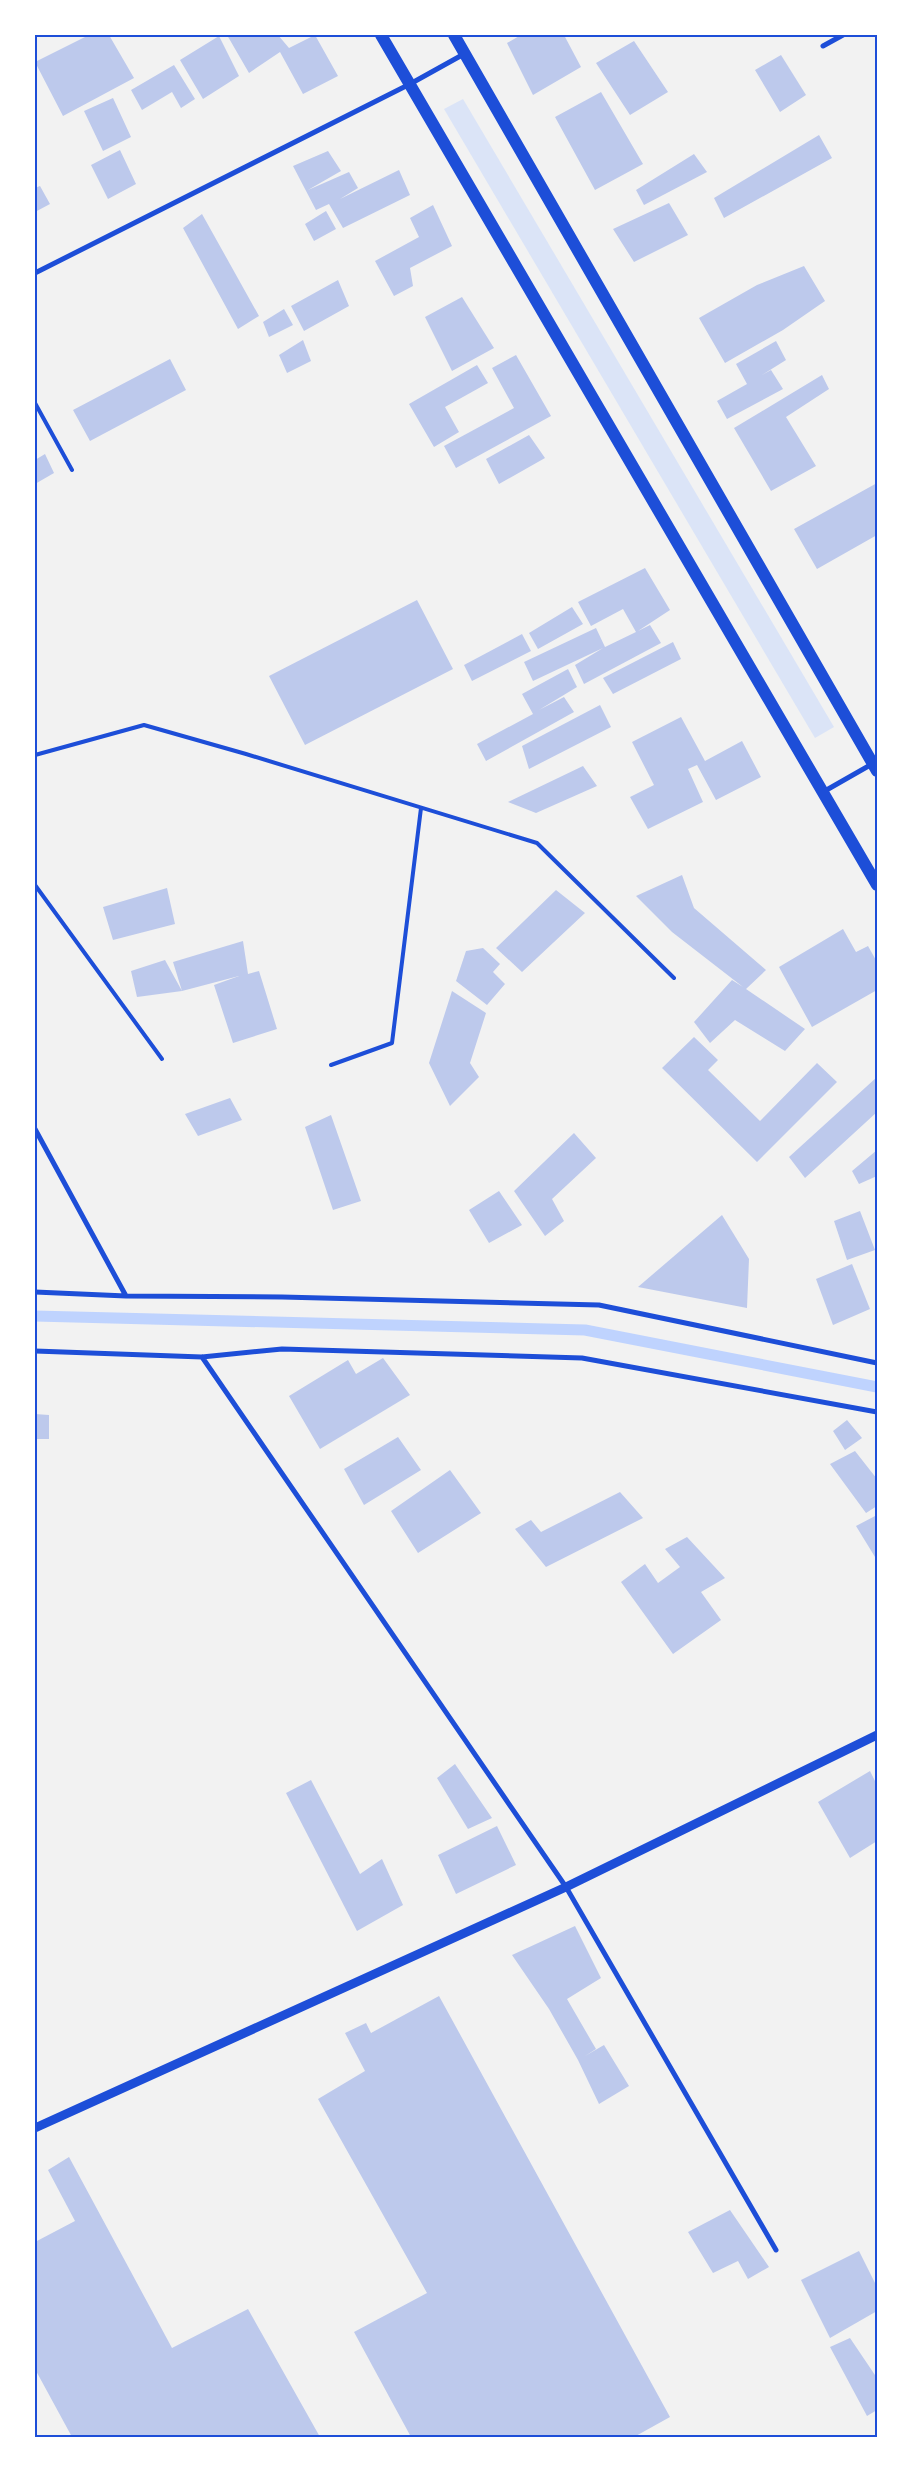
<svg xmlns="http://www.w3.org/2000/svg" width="912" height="2472" viewBox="0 0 912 2472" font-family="Commissioner,sans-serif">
  <rect width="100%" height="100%" fill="#f2f2f2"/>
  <!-- green -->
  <path fill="#dbe4f7" d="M463 99 834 727 815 738 444 109Z"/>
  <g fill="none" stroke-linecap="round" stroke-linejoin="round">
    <!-- stream -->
    <path stroke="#bfd3fe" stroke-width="11" d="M35 1316 585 1330 877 1387"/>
  </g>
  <!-- building -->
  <path fill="#bdc9ec" d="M89 35H109L134 78 63 116 35 62Z
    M227 35H278L289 48 315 35 338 76 303 94 280 52 249 73Z
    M521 35H564L581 67 533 95 507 43Z
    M219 36 239 76 203 99 180 60Z
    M634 41 668 92 630 115 596 63Z
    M781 55 806 95 780 112 755 70Z
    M174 65 195 99 181 108 172 92 142 110 131 90Z
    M601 92 643 164 595 190 555 117Z
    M113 98 131 137 103 151 84 111Z
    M819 135 832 158 724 218 714 198Z
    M120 150 136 184 108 199 91 165Z
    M328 151 341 171 308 190 349 172 358 188 340 199 399 170 410 195 343 228 329 204 316 210 293 166Z
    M694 154 707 172 644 205 636 190Z
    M40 186 50 204 35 212V188Z
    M669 203 688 235 634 262 613 229Z
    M433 205 452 246 410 268 413 286 394 296 375 261 419 237 410 218Z
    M326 211 336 229 314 241 305 224Z
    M202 214 259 316 238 329 183 228Z
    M804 266 825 301 783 330 725 363 699 318 757 285Z
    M338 280 349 306 304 331 291 306Z
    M462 297 494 348 452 371 425 317Z
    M284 309 293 325 269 337 263 322Z
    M303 340 311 361 287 373 279 355Z
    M776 341 786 360 762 375 771 370 783 389 727 419 717 401 747 384 736 364Z
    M516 355 551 416 456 468 444 446 514 408 492 368Z
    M170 359 186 390 90 441 73 410Z
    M477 365 488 383 445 407 459 432 434 447 409 404Z
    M822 375 829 389 786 417 816 466 771 491 734 428Z
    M529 435 545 458 499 484 486 459Z
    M45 454 54 473 35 484V460Z
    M877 483V535L817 569 794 529Z
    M645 568 670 610 638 631 650 625 661 643 584 684 575 665 603 648 533 681 524 662 596 628 605 647 636 632 623 609 591 626 578 602Z
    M417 600 453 669 305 745 269 676Z
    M572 607 583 624 538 649 529 633Z
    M522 634 531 651 472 681 464 665Z
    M673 642 681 659 613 694 603 678Z
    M568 669 577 687 539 710 564 697 574 712 486 761 477 744 533 714 522 694Z
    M600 705 611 727 529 769 522 746Z
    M681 717 705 761 742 741 761 777 716 800 697 765 688 769 703 802 648 829 630 797 654 785 632 742Z
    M583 766 597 786 536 813 508 802Z
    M682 875 694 908 766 970 746 989 805 1029 785 1051 735 1020 710 1043 694 1022 732 980 743 987 672 932 636 896Z
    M167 888 175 924 113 940 103 907Z
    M556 890 585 913 522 972 496 948Z
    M843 929 856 952 868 946 877 962V990L812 1027 779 967Z
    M243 941 248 974 259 971 277 1029 233 1043 214 985 239 976 182 991 173 962Z
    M483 948 500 964 493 972 505 984 487 1005 456 981 466 951Z
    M165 960 182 991 137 997 131 971Z
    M452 991 486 1013 470 1063 479 1077 450 1106 429 1063Z
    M694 1037 718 1060 708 1070 760 1121 817 1063 837 1082 757 1162 662 1068Z
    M877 1077V1112L805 1178 789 1157Z
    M230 1098 242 1120 198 1136 185 1114Z
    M331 1115 361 1201 333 1210 305 1127Z
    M574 1133 596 1158 552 1199 564 1221 545 1236 514 1191Z
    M877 1150V1176L859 1184 852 1171Z
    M499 1191 522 1225 489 1243 469 1210Z
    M860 1211 875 1250 847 1260 834 1221Z
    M722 1215 749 1259 747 1308 638 1287Z
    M852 1264 870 1309 833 1325 816 1279Z
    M383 1358 410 1395 320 1449 289 1396 348 1360 356 1374Z
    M35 1414 49 1415V1439H35Z
    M847 1420 862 1438 845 1450 833 1431Z
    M398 1437 421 1470 364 1505 344 1469Z
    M855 1451 877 1479V1506L866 1513 830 1464Z
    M450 1470 481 1513 418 1553 391 1511Z
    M620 1492 643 1518 546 1567 515 1529 531 1520 541 1532Z
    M877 1515V1556L875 1557 856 1526Z
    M687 1537 725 1578 701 1592 721 1620 673 1654 621 1582 645 1564 658 1583 680 1567 665 1549Z
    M455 1764 492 1818 468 1829 437 1778Z
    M870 1771 877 1785V1841L850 1858 818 1802Z
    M311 1780 360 1874 382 1859 403 1905 357 1931 286 1793Z
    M497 1826 516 1865 456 1894 438 1855Z
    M575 1926 601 1978 567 1999 596 2049 585 2056 604 2045 629 2086 599 2104 578 2060 549 2009 512 1955Z
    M439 1996 670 2417 634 2437H411L354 2332 427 2293 318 2099 365 2071 345 2033 366 2023 371 2033Z
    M69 2157 172 2348 248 2309 320 2437H72L35 2369V2242L75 2221 48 2170Z
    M730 2210 769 2267 748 2279 738 2261 713 2273 688 2232Z
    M859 2251 877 2287V2311L830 2338 801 2280Z
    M850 2338 877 2378V2410L867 2416 830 2347Z"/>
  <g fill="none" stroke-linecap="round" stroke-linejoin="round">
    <!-- service -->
    <path stroke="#1d4ed8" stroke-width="4" d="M35 403 72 470
      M35 755 144 725 246 754 537 843 674 978
      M35 885 162 1059
      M331 1065 392 1043 421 808"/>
    <!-- minor -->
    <path stroke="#1d4ed8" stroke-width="5" d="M823 46 843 35
      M35 273 410 84 464 54
      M823 792 872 764
      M35 1129 126 1296
      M35 1292 126 1296 282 1297 599 1305 877 1363
      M35 1351 202 1357 282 1349 582 1358 877 1412
      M202 1357 566 1887 776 2250"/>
    <!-- tertiary -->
    <path stroke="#1d4ed8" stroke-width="9" d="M35 2128 566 1887 877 1735"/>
    <!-- primary -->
    <path stroke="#1d4ed8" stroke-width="12" d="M381 35 877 885
      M454 35 877 771"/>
  </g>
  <!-- border -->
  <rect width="912" height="2472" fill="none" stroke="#ffffff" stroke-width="72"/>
  <rect x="36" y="36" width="840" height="2400" fill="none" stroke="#1d4ed8" stroke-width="2"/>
</svg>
